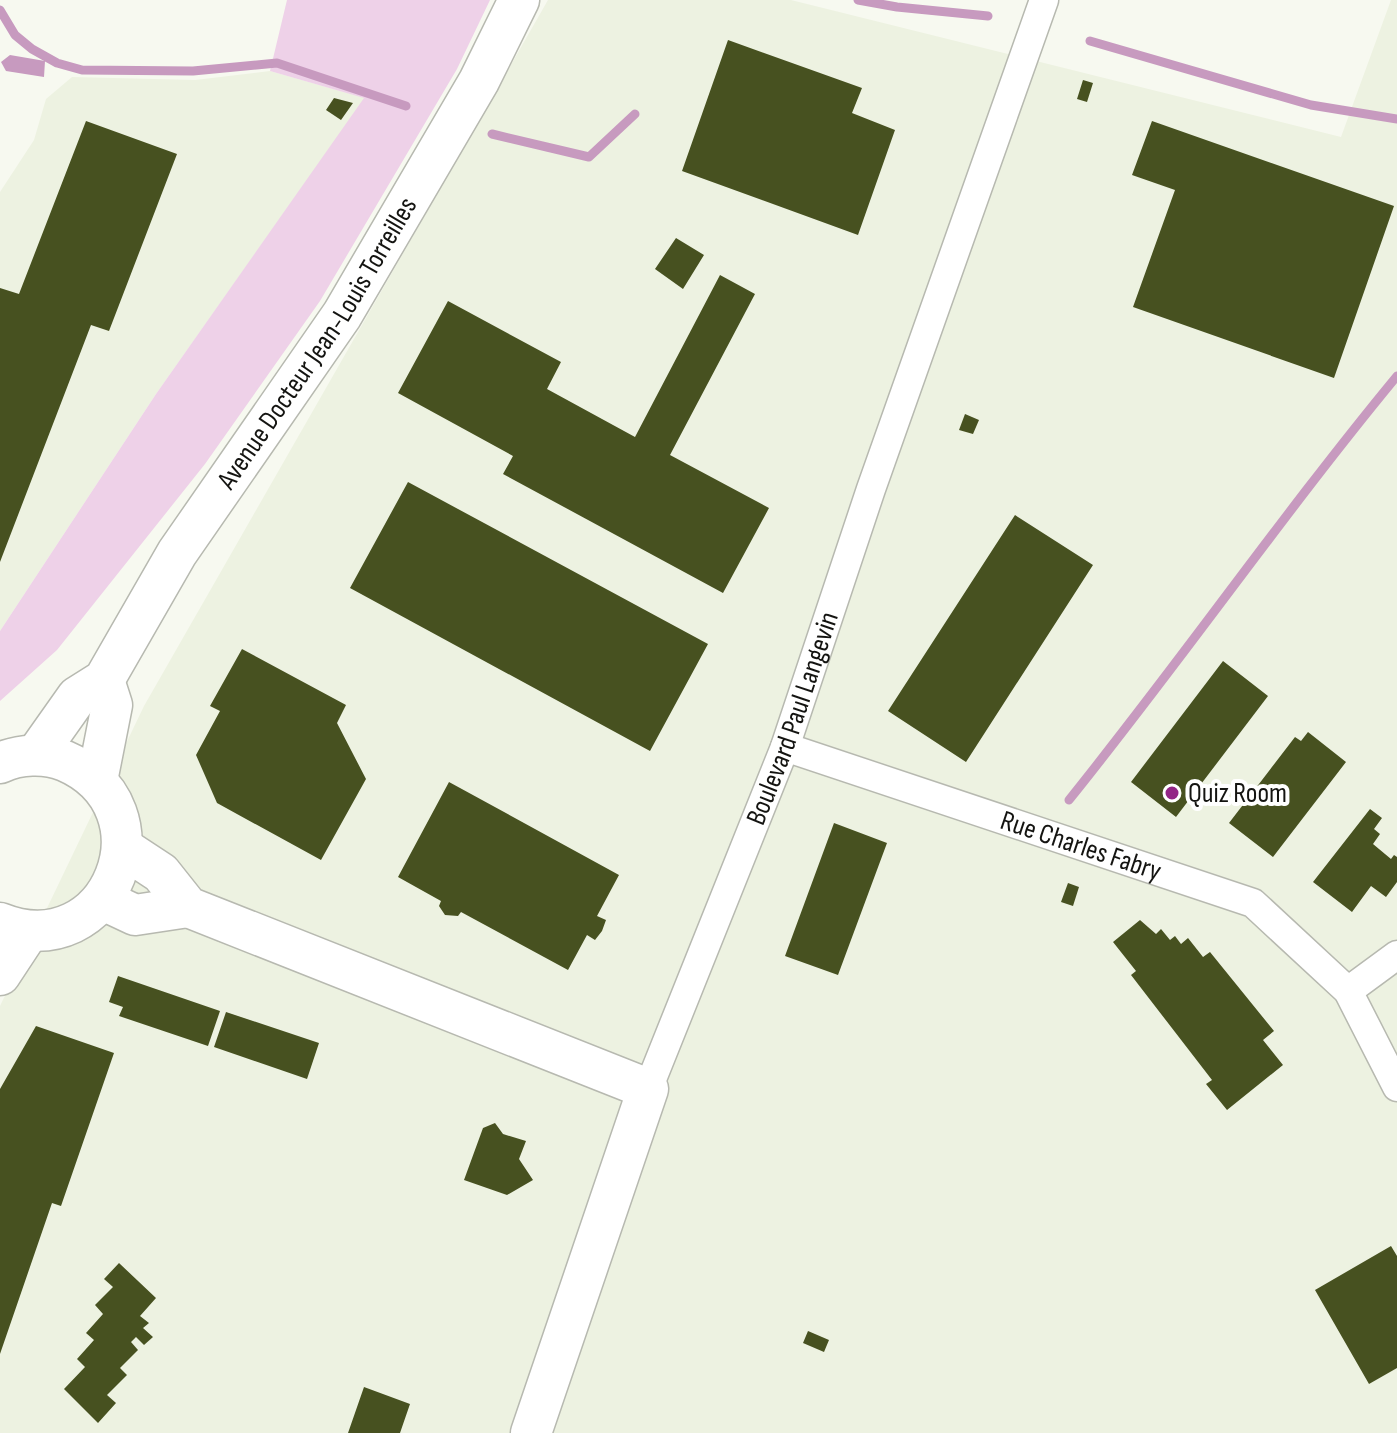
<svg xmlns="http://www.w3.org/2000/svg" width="1397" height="1433" viewBox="0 0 1397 1433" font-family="'Sofia Sans Condensed',sans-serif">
  <rect width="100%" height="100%" fill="#f7f9f0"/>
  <!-- built -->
  <path fill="#edf2e1" d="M548 0H791L1341 137 1391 0H1397V1433H0V1006L144 706Z
    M270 71 365 98 156 394 0 631V192L34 140 46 99 72 77 195 80Z"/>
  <!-- green -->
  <path fill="#eed1e8" d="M287 0H490L457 69 320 301 205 464 57 650 0 701V631L156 394 364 98 270 71Z"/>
  <!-- water -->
  <path fill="#c79abf" d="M10 55 45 61 44 77 6 71 1 62Z"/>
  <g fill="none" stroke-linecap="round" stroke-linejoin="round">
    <!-- stream -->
    <path stroke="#c79abf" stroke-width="9" d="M858 0 897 7 988 16
      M0 10 15 35 32 49 57 63 82 70 193 71 277 63 406 106
      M1090 41 1311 105 1397 119
      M492 134 589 157 635 114
      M1069 800C1181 661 1283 514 1397 376"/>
  </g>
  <!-- building -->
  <path fill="#475120" d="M728 40 862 88 852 113 895 130 858 235 682 171Z
    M1083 80 1093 83 1087 102 1077 99Z
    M334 98 353 103 341 120 326 110Z
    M86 121 177 154 109 331 91 325 0 562V288L19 294Z
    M1152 121 1394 206 1334 378 1133 307 1175 190 1132 175Z
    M676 238 704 255 683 289 655 269Z
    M720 275 755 294 670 455 769 508 723 593 503 474 513 456 398 393 448 301 561 362 547 389 635 437Z
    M965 414 979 420 973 434 959 430Z
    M408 482 708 644 650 751 350 588Z
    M1015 515 1093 565 966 762 888 711Z
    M242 649 346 705 337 723 366 779 321 860 217 803 196 755 220 711 210 706Z
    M1223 661 1268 696 1176 817 1131 782Z
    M1308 732 1346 762 1273 857 1229 823 1295 737 1301 741Z
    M449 782 619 875 597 916 606 920 602 931 595 940 587 935 568 970 461 912 458 916 445 915 439 906 441 901 398 877Z
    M1370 809 1382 818 1374 829 1380 834 1373 844 1391 859 1394 855 1397 857V882L1386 897 1371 886 1352 912 1313 882Z
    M834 823 887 843 838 975 785 956Z
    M1068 883 1079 887 1073 906 1061 902Z
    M1140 920 1156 934 1161 929 1170 940 1175 936 1181 944 1188 938 1203 957 1210 952 1274 1031 1263 1040 1283 1065 1227 1110 1206 1084 1212 1080 1131 975 1136 971 1113 942Z
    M118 976 220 1011 208 1046 119 1016 123 1007 109 1002Z
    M226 1012 319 1043 307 1079 214 1047Z
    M36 1026 114 1053 61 1206 52 1203 0 1354V1089Z
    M495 1123 503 1134 526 1141 519 1159 533 1180 507 1195 464 1180 483 1128Z
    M1391 1246 1397 1256V1368L1369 1384 1315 1290Z
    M119 1263 156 1298 140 1316 149 1323 143 1328 153 1337 144 1345 136 1337 131 1342 138 1350 120 1368 127 1375 107 1395 116 1403 98 1423 64 1389 85 1367 77 1359 94 1340 86 1333 103 1314 95 1305 113 1287 104 1279Z
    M808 1331 829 1340 824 1352 803 1343Z
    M364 1387 410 1404 400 1433H348Z"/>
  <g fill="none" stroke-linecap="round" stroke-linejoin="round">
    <defs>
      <g id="minor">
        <path id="s1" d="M785 747 1253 903 1348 991 1397 1087"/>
        <path d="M1348 991 1397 955"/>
        <path id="s2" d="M648 1089 785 747 871 489 1044 0"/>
      </g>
      <g id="secondary">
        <path id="s3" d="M36 755 77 697 104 680 177 553 342 315 479 81 519 0"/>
        <path d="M0 763C19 754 45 753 65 761 174 808 111 967 0 923"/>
        <path d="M97 781 112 705 104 680"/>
        <path d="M123 848 161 873 188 907 648 1089 531 1433"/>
        <path d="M103 900 135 915 188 907"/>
        <path d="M0 975 29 931"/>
      </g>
    </defs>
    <!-- minor casing -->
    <use href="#minor" stroke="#b7b9b0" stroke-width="31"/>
    <!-- secondary casing -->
    <use href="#secondary" stroke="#b7b9b0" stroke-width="43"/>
    <!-- minor -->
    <use href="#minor" stroke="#fff" stroke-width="28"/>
    <!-- secondary -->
    <use href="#secondary" stroke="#fff" stroke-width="40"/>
  </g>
  <!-- markers -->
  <circle fill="#932586" stroke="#fff" stroke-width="3" cx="1172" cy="793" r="8"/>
  <g text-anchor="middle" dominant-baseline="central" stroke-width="8" stroke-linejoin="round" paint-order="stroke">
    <!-- street labels -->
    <g font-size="28" fill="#141411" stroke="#fff">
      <text stroke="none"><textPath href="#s3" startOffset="502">Avenue Docteur Jean-Louis Torreilles</textPath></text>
      <text stroke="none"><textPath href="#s2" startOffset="398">Boulevard Paul Langevin</textPath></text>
      <text stroke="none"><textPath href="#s1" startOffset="312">Rue Charles Fabry</textPath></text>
    </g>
    <!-- poi labels -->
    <g font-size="28" fill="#141411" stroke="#fff" text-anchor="start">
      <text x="1188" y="793">Quiz Room</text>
    </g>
  </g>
</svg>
